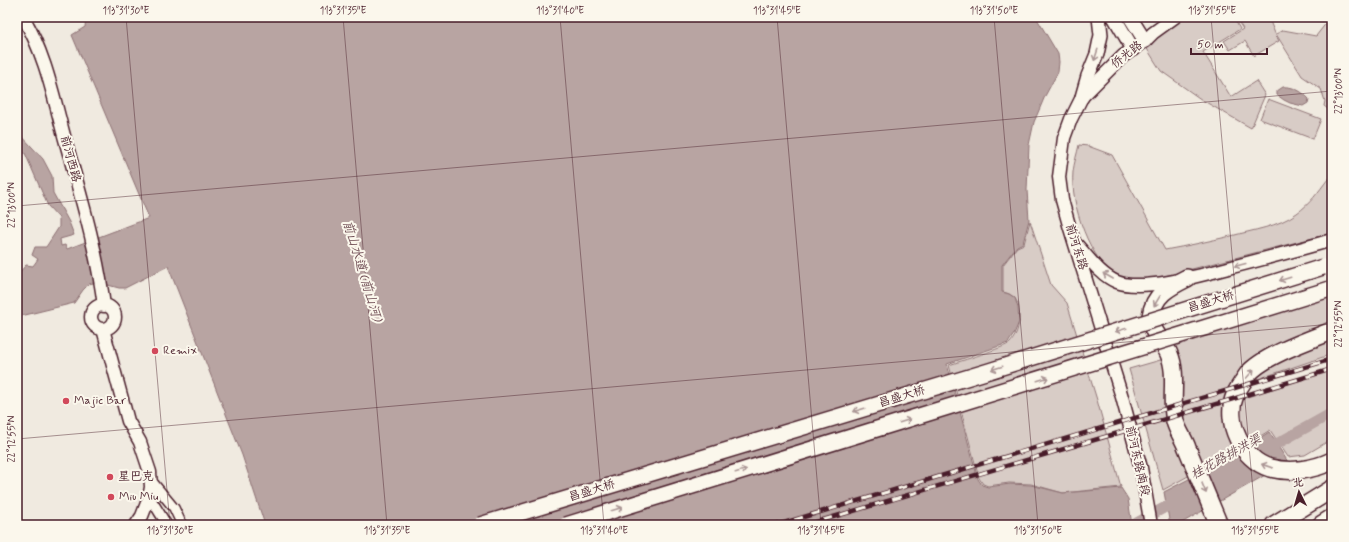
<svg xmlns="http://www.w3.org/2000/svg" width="1349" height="542" viewBox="0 0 1349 542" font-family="Mynerve,'LXGW WenKai TC',sans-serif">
  <rect width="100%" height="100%" fill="#f0eae0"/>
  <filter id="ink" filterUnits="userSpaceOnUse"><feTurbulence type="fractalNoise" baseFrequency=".025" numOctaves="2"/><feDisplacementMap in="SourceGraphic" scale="8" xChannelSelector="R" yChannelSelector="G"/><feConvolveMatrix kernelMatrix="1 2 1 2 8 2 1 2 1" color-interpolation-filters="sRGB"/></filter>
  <g filter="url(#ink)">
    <!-- green -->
    <path fill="#d8ccc6" stroke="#917678" d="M1181 17H1233L1240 29 1203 52 1231 97 1256 81 1265 95 1251 128 1202 100 1161 71 1144 44Z
      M1235 17H1268C1272 25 1274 33 1279 41L1254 56 1245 41 1230 50 1224 41 1243 29Z
      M1331 17H1332V105L1328 109 1324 106 1325 101 1321 89 1302 76 1276 34 1283 30 1316 36Z
      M1268 99 1321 119 1313 139 1260 119Z
      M1079 145 1088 146 1112 155 1165 250C1187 246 1209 241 1231 236 1253 230 1278 227 1297 213 1310 204 1318 192 1328 179H1332V233L1153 279C1141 280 1130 282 1119 277 1090 264 1070 203 1073 172 1074 163 1077 154 1079 145Z
      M1030 221 1051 285 1067 303 1097 400 1121 487 1063 493 1031 484 1009 483 988 486 983 484 979 478 949 365C958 362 1006 347 1010 343 1018 334 1020 322 1019 311 1019 300 1013 294 1003 292V265L1017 247 1024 244Z
      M1332 289V326L1237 384 1239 450 1203 470 1179 421 1170 342Z
      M1332 333V354L1246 383 1250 375Z
      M1164 359 1190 475 1163 490 1129 369Z
      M1332 370V439L1305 455 1288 457 1270 430 1251 442 1241 430 1238 400Z"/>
    <!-- water -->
    <path fill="#b8a4a2" stroke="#8c6f72" d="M86 17H1036L1058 54 1059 62 1058 72 1045 96 1034 122 1029 145 1027 190 1029 220 1023 243 1017 246 1002 265V292L1009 294 1015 298 1018 308 1019 322 1014 334 1008 343 947 364 978 479 982 485 988 487 1010 484 1031 485 1063 493 1121 488 1128 499 1132 525H265L242 455 168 266 125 288H119L97 282 89 284 83 290 74 303 17 317V275L26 265 33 266 38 259 32 255 35 247H46L59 227V218L48 206 25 153H18L17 152V126L20 134 43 159 52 176 53 193 69 222 74 235 60 239 61 246 65 245 67 249 149 218 72 35 85 27Z
      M1283 87C1292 86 1302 91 1309 99L1308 103 1303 106 1290 103 1284 100 1277 95V91Z
      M1269 432 1288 462 1178 525H1170L1164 492 1231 457Z"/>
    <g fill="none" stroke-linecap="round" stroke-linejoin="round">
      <!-- canal -->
      <path stroke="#b8a4a2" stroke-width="11" d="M1264 451 1332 413
        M1133 525 1180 499"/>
      <defs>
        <path id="minor" d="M150 479 174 508 182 525
          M149 496 167 525"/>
        <path id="tertiary" d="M23 17C46 55 54 100 66 143 81 197 97 250 104 306
          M1077 245C1089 258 1100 275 1117 282 1142 292 1202 275 1228 268 1263 259 1298 250 1332 240
          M91 317a12 12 0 1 1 24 0a12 12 0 1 1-24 0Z
          M103 329 128 421 140 442 150 472 151 487 149 498 142 516 136 525
          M1151 525 1141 468 1122 397 1069 225 1062 200 1059 177 1064 138 1071 119 1082 97 1123 56 1145 41 1153 33 1175 17"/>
        <path id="secondary" d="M1114 17 1133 49
          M1130 17 1145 41
          M1082 97 1088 76 1097 54 1101 35 1099 17"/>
        <path id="motorway" d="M1187 278C1169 287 1154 294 1151 316 1149 331 1164 341 1169 354 1178 374 1170 400 1175 421 1177 430 1184 439 1187 448 1198 474 1208 499 1219 525
          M1332 331C1309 340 1263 356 1248 374 1244 380 1238 388 1235 395 1224 421 1242 460 1270 468 1290 473 1313 470 1332 461
          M1274 525 1332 489
          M1321 525 1332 518"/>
      </defs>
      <!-- minor casing -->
      <use href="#minor" stroke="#4a1f2b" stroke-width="12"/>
      <!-- tertiary casing -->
      <use href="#tertiary" stroke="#4a1f2b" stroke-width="15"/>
      <!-- secondary casing -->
      <use href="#secondary" stroke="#4a1f2b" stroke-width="16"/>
      <!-- motorway casing -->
      <use href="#motorway" stroke="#4a1f2b" stroke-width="20"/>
      <!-- minor -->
      <use href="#minor" stroke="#fbf7ec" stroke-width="9"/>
      <!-- tertiary -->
      <use href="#tertiary" stroke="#fbf7ec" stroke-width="12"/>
      <!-- secondary -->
      <use href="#secondary" stroke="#fbf7ec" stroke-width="13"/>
      <!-- motorway -->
      <use href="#motorway" stroke="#fbf7ec" stroke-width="17"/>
      <defs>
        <path id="rail" d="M777 525 1332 359
          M806 525 1223 402 1332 369"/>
      </defs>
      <!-- rail casing -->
      <use href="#rail" stroke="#4a1f2b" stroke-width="4.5"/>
      <!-- rail -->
      <use href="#rail" stroke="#fbf7ec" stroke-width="3" stroke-dasharray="9" stroke-linecap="butt"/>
      <defs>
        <path id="primary-bridge" d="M480 525 989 371 1323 267
          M566 525 1330 289"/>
      </defs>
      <!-- primary-bridge casing -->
      <use href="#primary-bridge" stroke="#4a1f2b" stroke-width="18" stroke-linecap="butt"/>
      <!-- primary-bridge -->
      <use href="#primary-bridge" stroke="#fbf7ec" stroke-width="15"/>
    </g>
    <!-- one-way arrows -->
    <defs><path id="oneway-shaft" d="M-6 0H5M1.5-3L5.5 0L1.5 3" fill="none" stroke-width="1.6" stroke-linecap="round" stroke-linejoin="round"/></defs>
    <g stroke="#ab9695">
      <use href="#oneway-shaft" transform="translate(1096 55) rotate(108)"/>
      <use href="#oneway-shaft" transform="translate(1240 265) rotate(166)"/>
      <use href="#oneway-shaft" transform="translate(1108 276) rotate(-150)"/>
      <use href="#oneway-shaft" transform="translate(1285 279) rotate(163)"/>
      <use href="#oneway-shaft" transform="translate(1157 301) rotate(121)"/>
      <use href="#oneway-shaft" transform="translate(1121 330) rotate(163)"/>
      <use href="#oneway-shaft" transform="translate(997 368) rotate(163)"/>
      <use href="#oneway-shaft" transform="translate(1250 374) rotate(-48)"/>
      <use href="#oneway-shaft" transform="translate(1043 379) rotate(-17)"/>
      <use href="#oneway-shaft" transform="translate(859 410) rotate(163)"/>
      <use href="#oneway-shaft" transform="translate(905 421) rotate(-17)"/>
      <use href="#oneway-shaft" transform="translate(1267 466) rotate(-161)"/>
      <use href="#oneway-shaft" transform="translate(741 471) rotate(-17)"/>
      <use href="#oneway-shaft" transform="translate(1204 488) rotate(68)"/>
      <use href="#oneway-shaft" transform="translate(617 509) rotate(-17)"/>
    </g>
  </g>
  <!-- ticks -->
  <path fill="none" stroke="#4a1f2b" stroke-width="1" stroke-opacity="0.45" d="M126 17 170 525M343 17 387 525M560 17 604 525M777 17 821 525M994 17 1038 525M1211 17 1256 525M17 206 1332 91M17 439 1332 324"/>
  <!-- markers -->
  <g fill="#d1495b" stroke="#fbf7ec" stroke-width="1.5">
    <circle cx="155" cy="351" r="4"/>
    <circle cx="66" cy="401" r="4"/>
    <circle cx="110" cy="477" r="4"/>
    <circle cx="111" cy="497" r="4"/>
  </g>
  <g text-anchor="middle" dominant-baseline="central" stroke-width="4" stroke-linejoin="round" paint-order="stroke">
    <!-- street labels -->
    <g font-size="12" fill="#4a1f2b" stroke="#fbf7ec">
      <text transform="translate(1127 55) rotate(-38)">侨光路</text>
      <text transform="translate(70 159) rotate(75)">前河西路</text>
      <text transform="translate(1076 247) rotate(73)">前河东路</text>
      <text transform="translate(1211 302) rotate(-17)">昌盛大桥</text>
      <text transform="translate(902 397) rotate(-17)">昌盛大桥</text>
      <text transform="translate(1137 461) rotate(77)">前河东路南段</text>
      <text transform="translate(592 491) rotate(-17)">昌盛大桥</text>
    </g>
    <!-- poi labels -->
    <g font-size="12" fill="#4a1f2b" stroke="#fbf7ec" text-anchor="start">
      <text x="163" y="351">Remix</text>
      <text x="74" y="401">Majic Bar</text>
      <text x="118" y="477">星巴克</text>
      <text x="119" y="497">Miu Miu</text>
    </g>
    <!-- water labels -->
    <g font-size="13" font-style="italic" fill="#704e55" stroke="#fbf7ec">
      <text transform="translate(362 271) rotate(73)">前山水道 (前山河)</text>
      <text transform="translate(1226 457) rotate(-29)">桂花路排洪渠</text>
    </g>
  </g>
  <!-- margin -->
  <rect width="1349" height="542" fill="none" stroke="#fbf7ec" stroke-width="44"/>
  <!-- north arrow -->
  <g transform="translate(1299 492) rotate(355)" stroke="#fbf7ec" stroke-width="3" paint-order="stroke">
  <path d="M0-3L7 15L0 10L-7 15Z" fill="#4a1f2b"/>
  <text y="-6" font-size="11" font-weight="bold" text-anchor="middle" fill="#4a1f2b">北</text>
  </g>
  <!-- scale -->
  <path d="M1191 48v6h76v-6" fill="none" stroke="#4a1f2b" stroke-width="2"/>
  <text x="1197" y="48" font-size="12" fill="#4a1f2b" stroke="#fbf7ec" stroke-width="3" paint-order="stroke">50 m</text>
  <rect x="22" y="22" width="1305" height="498" fill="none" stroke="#4a1f2b" stroke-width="1.5"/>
  <g font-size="10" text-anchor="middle" fill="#4a1f2b">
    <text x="126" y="14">113°31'30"E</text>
    <text x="343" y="14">113°31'35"E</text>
    <text x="560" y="14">113°31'40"E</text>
    <text x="777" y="14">113°31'45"E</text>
    <text x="994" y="14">113°31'50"E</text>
    <text x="1212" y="14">113°31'55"E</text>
    <text transform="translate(1338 91) rotate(-90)" y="4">22°13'00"N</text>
    <text transform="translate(11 205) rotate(-90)" y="4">22°13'00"N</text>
    <text transform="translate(1338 324) rotate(-90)" y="4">22°12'55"N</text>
    <text transform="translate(11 439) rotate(-90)" y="4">22°12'55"N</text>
    <text x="170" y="534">113°31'30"E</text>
    <text x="387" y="534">113°31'35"E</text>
    <text x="604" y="534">113°31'40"E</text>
    <text x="821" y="534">113°31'45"E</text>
    <text x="1038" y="534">113°31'50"E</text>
    <text x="1255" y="534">113°31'55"E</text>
  </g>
</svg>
